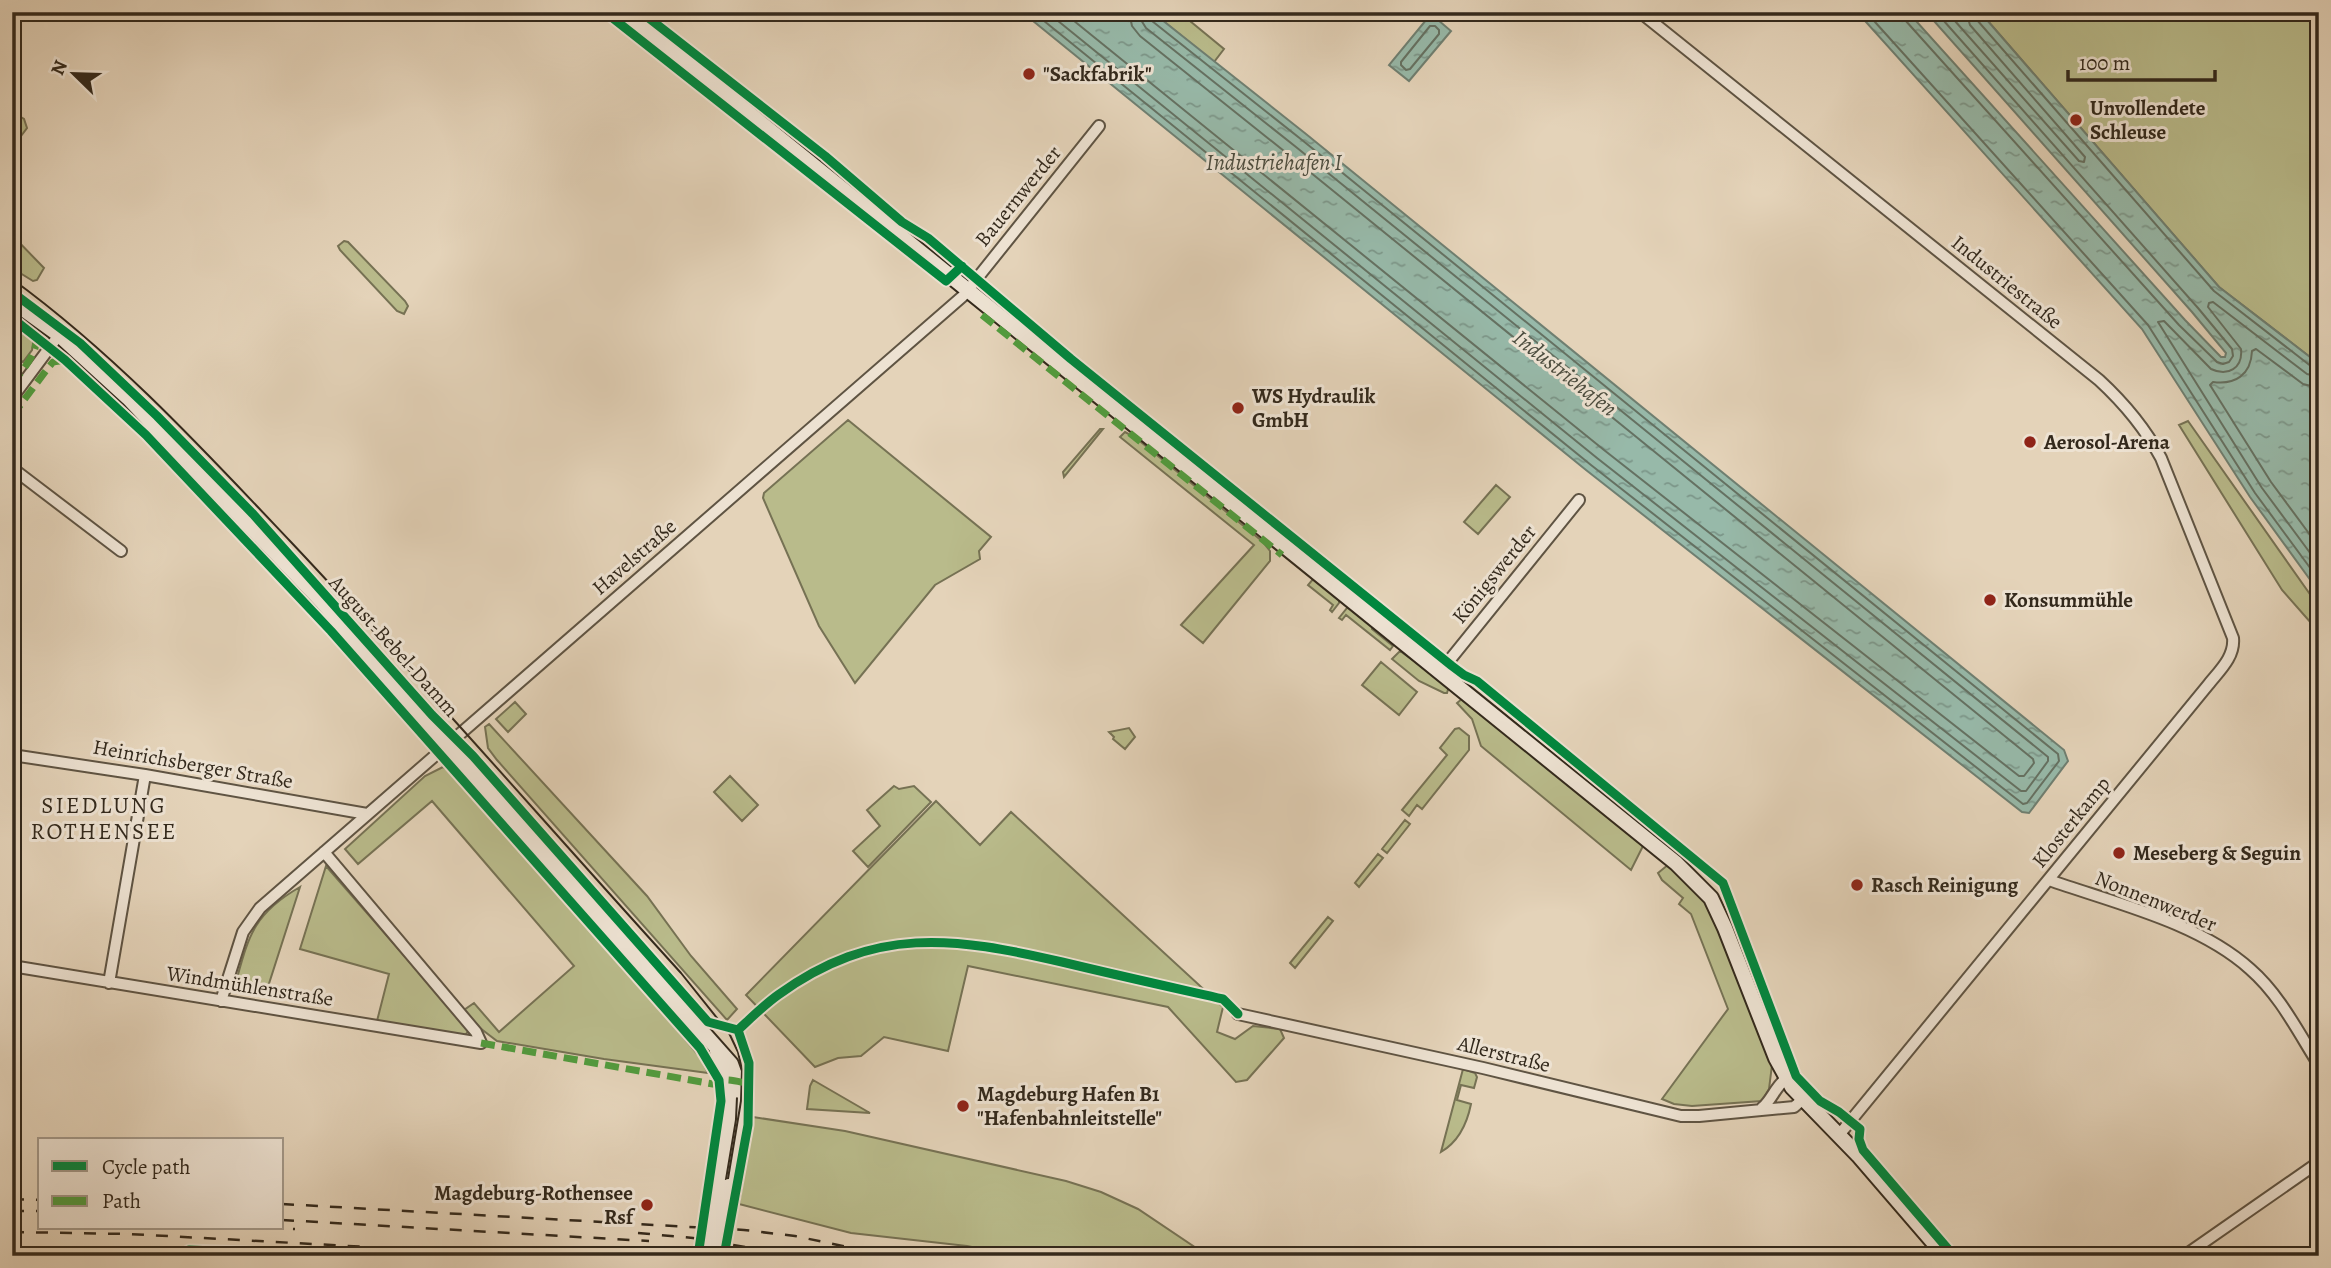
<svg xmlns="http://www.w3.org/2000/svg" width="2331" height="1268" viewBox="0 0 2331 1268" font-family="Alegreya,serif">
  <defs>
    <pattern id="water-ripples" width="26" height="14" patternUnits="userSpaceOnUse" patternTransform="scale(1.75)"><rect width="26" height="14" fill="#97b9a9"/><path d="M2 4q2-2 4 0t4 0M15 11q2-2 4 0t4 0" fill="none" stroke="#7c9689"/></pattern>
  </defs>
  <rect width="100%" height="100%" fill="#e4d3b9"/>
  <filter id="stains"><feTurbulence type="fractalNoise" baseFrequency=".00286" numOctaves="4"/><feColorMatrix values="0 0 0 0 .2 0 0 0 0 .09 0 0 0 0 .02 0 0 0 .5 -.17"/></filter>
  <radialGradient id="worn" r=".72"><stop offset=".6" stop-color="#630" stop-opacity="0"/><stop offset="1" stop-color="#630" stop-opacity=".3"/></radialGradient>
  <!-- green -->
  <path fill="#b9bb8b" stroke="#767254" stroke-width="2" d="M1152 12H1179L1224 49 1214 62Z
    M1980 12H2319V364L2219 287Z
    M12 112 24 119 27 128 18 140 13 142Z
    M12 235 44 268 37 280 33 281 12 268Z
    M344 241 348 242 405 301 408 306 404 314 397 311 340 250 338 246Z
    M12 320 34 337 32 350 23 362 12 354Z
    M848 420 991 537 979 551 980 559 935 585 855 683 819 626 763 498 764 493Z
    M2188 421 2319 607V632L2282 590 2179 425Z
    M1100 429H1103L1064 477 1063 472Z
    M1125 432 1136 438 1262 541 1270 551V561L1203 643 1181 625 1254 545 1120 437Z
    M1496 485 1510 497 1478 534 1464 522Z
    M1314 578 1339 599V603L1332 612 1330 610 1333 605 1308 585Z
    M1347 608H1350L1372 625V629L1393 646 1390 650 1346 615 1342 620 1339 618Z
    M1400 651 1449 686 1447 693H1444L1419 681 1392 659Z
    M1381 662 1417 692 1399 715 1362 685Z
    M1463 698 1644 844 1631 870 1481 746 1472 719 1457 703Z
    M515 702 526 714 508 732 496 719Z
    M489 724 647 896 691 956 737 1009 727 1020 497 760 488 748 485 727Z
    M1129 728 1135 737 1125 749 1113 739 1114 737 1109 732Z
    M1459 728 1469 736V750L1422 809 1417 805 1409 816 1402 810 1447 755 1440 748 1455 729Z
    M443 767 453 773 674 1026 700 1057 708 1073 604 1059 497 1041 480 1028 464 1010 474 1003 499 1032 574 966 432 801 358 864 345 849 425 776Z
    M730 776 758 805 742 821 714 792Z
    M894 786 899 789 914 786 931 802 868 867 853 851 880 826 867 810Z
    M936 801 980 845 1011 812 1223 1007 1217 1032 1235 1039 1253 1026 1280 1029 1284 1038 1247 1080 1236 1082 1168 1007 968 966 948 1051 884 1037 861 1056 838 1058 815 1067 746 995Z
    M1405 820 1410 824 1387 853 1382 849Z
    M1378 854 1383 858 1359 887 1355 883Z
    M1669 864 1707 904 1718 925 1772 1065 1769 1089 1762 1101 1692 1106 1674 1104 1662 1099 1728 1009 1691 914 1679 904 1683 898 1662 880 1658 873Z
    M326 866 469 1030 463 1038 377 1021 389 974 300 949Z
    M300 887 265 996 234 989C248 939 251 915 300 887Z
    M1328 917 1333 921 1295 968 1290 963Z
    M1463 1069 1475 1073 1477 1077 1474 1088 1461 1085 1457 1100 1471 1104C1467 1124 1458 1142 1441 1152Z
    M813 1080 870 1113 807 1109 810 1086Z
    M753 1117 845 1131 1066 1181 1101 1192 1138 1209 1208 1256H1016L967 1246 851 1233 739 1204Z
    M12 1252 184 1254 12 1256Z"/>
  <!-- water -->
  <path fill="url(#water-ripples)" stroke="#6f7f71" stroke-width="2" d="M1022 12H1152L1306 134 2064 750 2068 761 2029 813 2022 812 1586 470Z
    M1857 12H1908L2185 320 2221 357H2225L2226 353 2192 312 1926 12H1980L2219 287 2319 364V592L2250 497 2142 329Z
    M1431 14 1451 31 1409 81 1389 65Z"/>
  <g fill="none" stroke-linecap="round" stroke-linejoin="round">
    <!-- shore -->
    <path stroke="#657162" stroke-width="2" d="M1033 12 1591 465 2023 804 2027 803 2059 761 2058 754 1302 140 1152 21 1149 12
      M1047 12 1597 458 2021 791H2026L2048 761V757L1296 147 1146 28 1141 20 1140 12
      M1063 12 1604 450 2019 776H2024L2034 763 2033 759 1289 155 1140 36 1132 26 1129 12
      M1866 12 2148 325 2255 493 2319 580
      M1903 12 1905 20 2179 325 2217 362 2223 364 2229 362 2233 356 2232 349 2198 308 1936 12
      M1947 12 2079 161 2084 162 2085 157 1970 25 1966 12
      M1975 12 1977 20 2214 291 2312 367 2319 369
      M1430 26H1435L1439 30V34L1410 69 1406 70 1401 65V62Z
      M2319 377 2307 374 2213 302 2209 303 2208 307 2241 349C2243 368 2228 377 2211 369L2164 321 2158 322 2262 488 2319 565
      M2319 388 2303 384 2256 349 2252 351C2251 375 2235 385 2213 382L2210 385 2271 482 2319 547"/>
    <defs>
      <path id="street" d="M1640 12 2099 380C2124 403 2145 428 2161 458L2233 638C2235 657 2219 671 2208 685L1839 1135
        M12 398 59 335
        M12 468 121 551
        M1440 672 1579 500
        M12 755 145 775 367 814
        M324 852 476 1032 481 1043
        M2049 880C2114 903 2198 922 2250 969 2280 995 2298 1032 2319 1065
        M12 966 481 1043
        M109 983 145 775
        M221 1001 243 932 260 908 963 296 1099 126
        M1238 1014 1483 1068 1681 1116H1699L1794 1107 1802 1100
        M1762 1108C1772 1100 1776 1085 1787 1078
        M2184 1256 2319 1162"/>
      <path id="secondary" d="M624 12 1676 863 1711 898 1725 928 1776 1058 1792 1087 1858 1155 1945 1256
        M12 301 59 335 128 398 323 603 731 1064C748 1104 736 1144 729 1186
        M717 1051 729 1097"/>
    </defs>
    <!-- street casing -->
    <use href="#street" stroke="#5f5443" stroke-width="14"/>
    <!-- secondary casing -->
    <use href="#secondary" stroke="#33291c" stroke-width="18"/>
    <!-- street -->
    <use href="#street" stroke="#ede2d2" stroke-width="10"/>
    <!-- secondary -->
    <use href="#secondary" stroke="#ede2d2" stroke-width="14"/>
    <!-- tram -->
    <path stroke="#33291c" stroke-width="2" d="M12 279C115 354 202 448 290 541 423 682 550 829 681 973L729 1033 738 1052 742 1070 741 1101 715 1256"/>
    <!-- rail -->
    <path stroke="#33291c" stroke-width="2.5" stroke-dasharray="12 12" stroke-linecap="butt" d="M12 1199 40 1200
      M282 1204 744 1230 795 1236 890 1256
      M12 1211H40
      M282 1220 649 1241
      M269 1228 295 1229
      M12 1232 129 1234 534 1256
      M638 1233 693 1238 798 1256
      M634 1249 704 1256
      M813 1250 840 1256"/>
    <defs>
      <path id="secondary-bridge" d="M705 1256 728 1119 729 1097
        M718 1256 729 1186"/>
    </defs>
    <!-- secondary-bridge casing -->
    <use href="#secondary-bridge" stroke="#33291c" stroke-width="18" stroke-linecap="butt"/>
    <!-- secondary-bridge -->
    <use href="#secondary-bridge" stroke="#ede2d2" stroke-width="14"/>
    <!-- quiet -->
    <path stroke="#519c3e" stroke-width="7" stroke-dasharray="14 7" stroke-linecap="butt" d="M982 315 1282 555
      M12 384C23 369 37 355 37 336
      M12 416 48 368 53 362 65 360
      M481 1043 713 1084C724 1076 738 1082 750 1084"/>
    <defs>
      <path id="cycleway" d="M605 12 946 281 962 266
        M641 12 825 156 902 222 928 238 1071 359 1452 666 1464 675 1477 681 1723 883 1796 1076 1820 1101 1839 1112 1860 1129 1859 1139 1863 1150 1954 1256
        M12 292 80 343 157 416 253 514 432 715 473 756 708 1022 738 1030 749 1063 748 1125 724 1256
        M12 318 65 360 146 435 331 631 700 1048 719 1080 721 1101 698 1256
        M738 1030C751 1018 764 1005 778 995 875 925 954 937 1062 962 1116 975 1170 987 1223 999L1238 1014
        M189 1250 343 1256"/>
    </defs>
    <!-- cycleway casing -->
    <use href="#cycleway" stroke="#ede2d2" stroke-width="13"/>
    <!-- cycleway -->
    <use href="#cycleway" stroke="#00873e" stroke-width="9"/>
  </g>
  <!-- markers -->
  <g fill="#8f2418" stroke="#ede2d2" stroke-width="2.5">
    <circle cx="1029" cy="74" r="7"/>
    <circle cx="2076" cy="120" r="7"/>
    <circle cx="1238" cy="408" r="7"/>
    <circle cx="2030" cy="442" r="7"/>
    <circle cx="1990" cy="600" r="7"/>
    <circle cx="2119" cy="853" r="7"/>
    <circle cx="1857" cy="885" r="7"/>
    <circle cx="963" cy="1106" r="7"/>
    <circle cx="647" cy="1205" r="7"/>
  </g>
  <g text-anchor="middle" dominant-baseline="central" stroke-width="6" stroke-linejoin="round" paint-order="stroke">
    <!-- poi labels -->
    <g font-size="21" font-weight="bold" fill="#33291c" stroke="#ede2d2" text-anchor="start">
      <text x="1043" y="74">"Sackfabrik"</text>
      <text x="2090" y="108">Unvollendete<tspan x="2090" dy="24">Schleuse</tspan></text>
      <text x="1252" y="396">WS Hydraulik<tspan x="1252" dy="24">GmbH</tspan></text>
      <text x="2044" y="442">Aerosol-Arena</text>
      <text x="2004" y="600">Konsummühle</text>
      <text x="2133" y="853">Meseberg &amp; Seguin</text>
      <text x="1871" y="885">Rasch Reinigung</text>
      <text x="977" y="1094">Magdeburg Hafen B1<tspan x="977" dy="24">"Hafenbahnleitstelle"</tspan></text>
      <text x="633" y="1193" text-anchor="end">Magdeburg-Rothensee<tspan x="633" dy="24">Rsf</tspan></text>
    </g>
    <!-- street labels -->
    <g font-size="21" fill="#33291c" stroke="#ede2d2">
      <text transform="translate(1018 196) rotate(-51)">Bauernwerder</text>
      <text transform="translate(2007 282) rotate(39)">Industriestraße</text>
      <text transform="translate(634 557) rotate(-41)">Havelstraße</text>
      <text transform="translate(1494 574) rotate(-51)">Königswerder</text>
      <text transform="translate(394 646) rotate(48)">August-Bebel-Damm</text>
      <text transform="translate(193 764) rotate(10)">Heinrichsberger Straße</text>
      <text transform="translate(2071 822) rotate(-51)">Klosterkamp</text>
      <text transform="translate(2156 901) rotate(22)">Nonnenwerder</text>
      <text transform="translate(250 986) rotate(9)">Windmühlenstraße</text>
      <text transform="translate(1504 1054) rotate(14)">Allerstraße</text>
    </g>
    <!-- water labels -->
    <g font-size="23" font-style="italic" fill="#4c4d3f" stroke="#ede2d2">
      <text x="1274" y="162">Industriehafen I</text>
      <text transform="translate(1565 373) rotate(38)">Industriehafen</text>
    </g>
    <!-- neighbourhood labels -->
    <g font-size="23" letter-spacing="2" fill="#33291c" stroke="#ede2d2">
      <text x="104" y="805">SIEDLUNG<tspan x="104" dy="26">ROTHENSEE</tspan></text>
    </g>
  </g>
  <!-- margin -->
  <rect width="2331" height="1268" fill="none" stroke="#e4d3b9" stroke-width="42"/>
  <rect x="14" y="14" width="2303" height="1240" fill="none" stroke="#33291c" stroke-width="3.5"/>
  <rect x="21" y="21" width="2289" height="1226" fill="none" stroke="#33291c" stroke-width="2"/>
  <!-- legend -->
  <rect x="38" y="1138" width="245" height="91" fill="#ede2d2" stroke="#a39889" stroke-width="2"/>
  <rect x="52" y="1161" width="35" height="10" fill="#00873e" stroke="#a39889" stroke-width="2"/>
  <text x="102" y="1174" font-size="21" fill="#33291c">Cycle path</text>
  <rect x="52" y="1196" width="35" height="10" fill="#519c3e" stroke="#a39889" stroke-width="2"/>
  <text x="102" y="1208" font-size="21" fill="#33291c">Path</text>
  <!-- north arrow -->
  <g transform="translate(74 74) rotate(293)" stroke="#ede2d2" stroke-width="5" paint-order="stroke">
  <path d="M0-5L12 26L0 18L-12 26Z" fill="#33291c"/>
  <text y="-10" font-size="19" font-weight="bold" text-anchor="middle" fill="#33291c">N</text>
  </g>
  <!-- scale -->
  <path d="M2068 70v10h147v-10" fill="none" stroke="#33291c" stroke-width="3.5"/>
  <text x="2079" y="70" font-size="21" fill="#33291c" stroke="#ede2d2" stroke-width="5" paint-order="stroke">100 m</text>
  <rect width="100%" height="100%" filter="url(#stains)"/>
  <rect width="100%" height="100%" fill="url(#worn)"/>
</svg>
